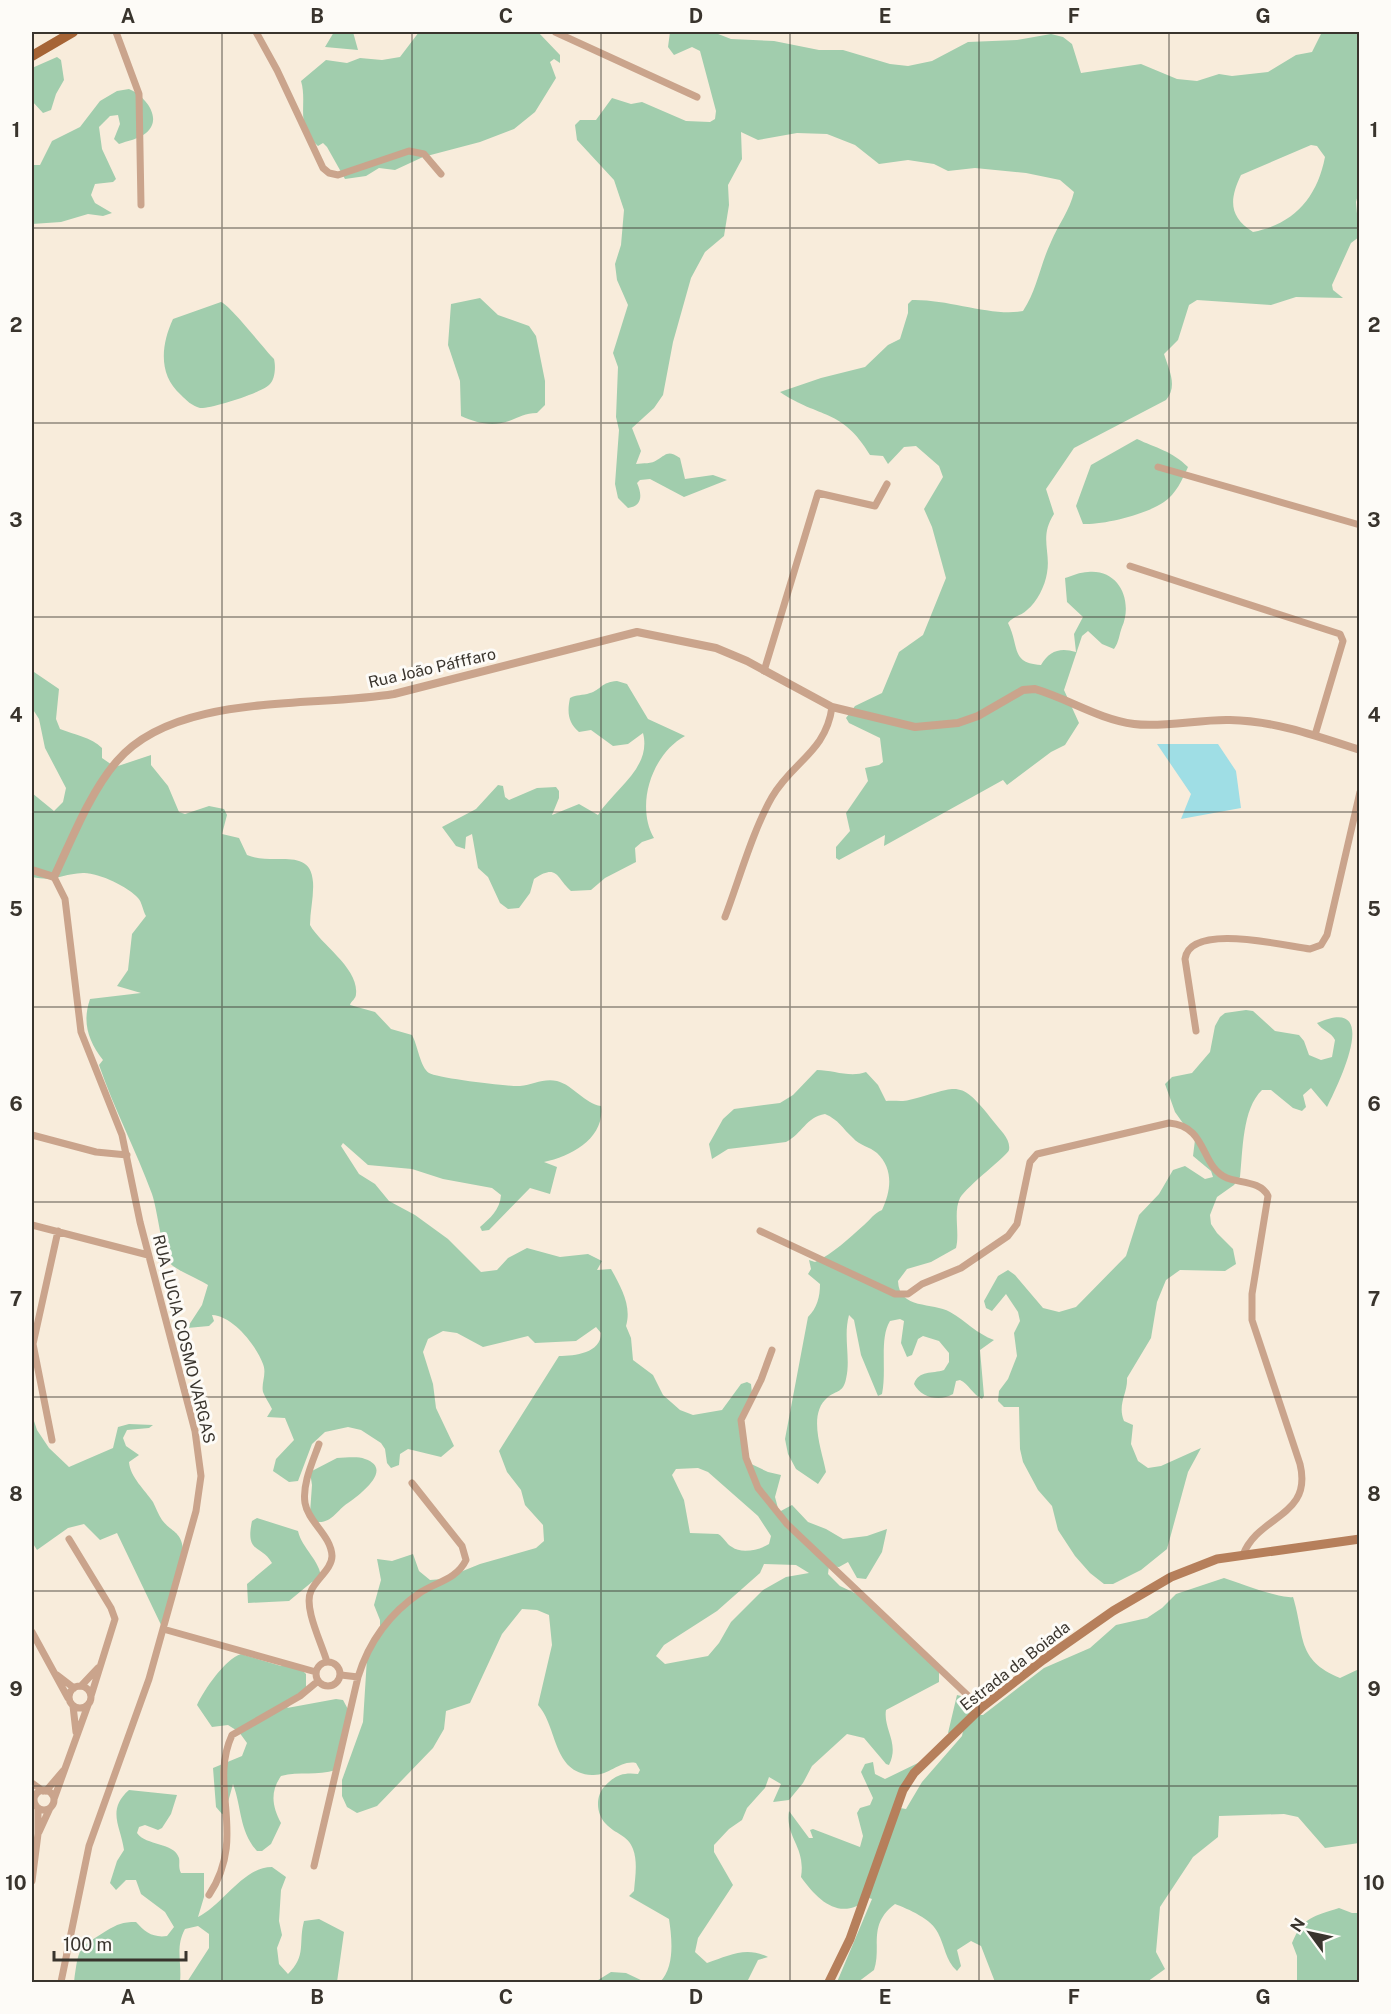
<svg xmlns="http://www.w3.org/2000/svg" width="1391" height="2014" viewBox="0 0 1391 2014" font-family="'Public Sans',sans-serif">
  <rect width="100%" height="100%" fill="#f8ecdb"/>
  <!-- forest -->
  <path fill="#a1cdad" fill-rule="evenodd" d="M334 32H353L358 50 325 47Z
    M419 32H538L560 55V63L554 59 550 62 556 78 535 112 514 129 480 142 423 157 395 170 379 168 366 176 345 179 327 147 323 143 318 146C294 126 308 104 301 81L326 60 347 63 360 58 382 60 400 57Z
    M670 32H713L731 39 774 41 819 50H843L890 64 908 66 932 61 968 42 1017 40 1051 34 1063 37 1072 44 1081 73 1141 64 1177 79 1197 81 1219 74 1232 76 1268 72 1296 55 1312 52 1322 32H1359L1360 187 1356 202 1359 237 1351 243 1332 285 1333 290 1343 298 1296 297 1271 305 1197 300 1189 305 1178 340 1164 354C1169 370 1178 386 1166 400L1074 448 1046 489 1054 514C1039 537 1051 551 1047 573 1045 586 1037 602 1027 610 1021 616 1013 616 1008 623 1020 647 1010 663 1041 665 1049 651 1060 647 1076 652L1074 634 1083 617 1067 602 1065 578C1072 576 1080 572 1088 572 1120 569 1133 602 1122 627 1119 635 1119 642 1114 649L1102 644 1088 631 1082 636 1064 690 1079 723 1065 745 1051 752 1007 785 1003 780 884 846 885 835 839 860 836 858V847L850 831 846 813 868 781 865 768 879 765 883 762 880 738 849 723 846 718 855 706 882 693 899 652 923 635 946 578 932 527 924 509 943 477 939 466 916 446 904 447 888 464 883 456 870 455C842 408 820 419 780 392L821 378 865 367 888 345 900 339 908 313V304L912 300C949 299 992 317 1023 311 1037 290 1040 265 1051 242 1058 225 1070 210 1074 192L1060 180 1026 173 975 168 948 171 934 164 908 160 879 164 855 145 827 134 797 133 758 140 741 132 742 159 728 185 729 205 724 236 705 252 691 278 673 342 663 395 654 408 632 428 641 451 636 464C643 463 652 464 657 460 667 454 668 450 680 458L685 479 713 475 727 480 684 497 650 479 640 480 637 483C642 494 643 506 628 508L618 498 615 484 619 430 616 417 618 367 613 353 628 305 617 280 615 264 621 245 624 210 614 180 577 140 575 125 580 120H596L612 98 631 104 642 102 686 121 710 122 715 119 716 111 700 51 692 47 674 55 668 47ZM1311 145 1317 146 1325 157C1317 198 1294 224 1253 232 1229 217 1229 200 1241 175Z
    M57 57 61 60 64 80 56 94 51 110 43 113 32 101V68Z
    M129 89C144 95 164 118 146 133 139 139 127 141 119 144L114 139 120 124 118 115 110 116 99 127 102 149 116 179 113 182 95 184 91 195 95 203 112 213 103 216 88 214 61 222 32 224V165H40L52 141 80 127 100 101 117 91Z
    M480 298 498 315 529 326 536 336 545 381V405L537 413C525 413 520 417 509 421 492 427 477 423 461 416L460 381 448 345 451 304Z
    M221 302C230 305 264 349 274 359 276 367 275 380 269 385 261 393 210 409 200 408 192 406 186 400 181 395 158 375 161 345 173 319Z
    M1137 439C1156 448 1172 451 1188 467 1182 480 1176 494 1164 502 1147 514 1104 525 1083 524L1076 506 1091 465Z
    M32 658 34 672 59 689 56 719 60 729C75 735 91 737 102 748V758L115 767 151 755V765L168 786 179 812 185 814 209 806 224 809 227 815 222 834 239 838 247 855C273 866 311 846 313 882 314 896 310 911 310 925 321 945 359 968 356 994 356 999 351 1001 350 1005L375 1012 391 1029 412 1035C418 1046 420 1067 429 1073 437 1078 510 1087 520 1086 533 1085 543 1078 557 1081 573 1085 585 1104 601 1106 605 1138 572 1156 544 1162L557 1167 550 1194 530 1188 489 1230 482 1231 480 1227C490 1218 500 1210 501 1195L492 1188 443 1179 412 1169 368 1165 343 1143 341 1146 359 1174 375 1184 389 1201 415 1215 448 1239 481 1272 497 1270 508 1258 527 1248 560 1257 588 1254 602 1261 597 1270 611 1269C621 1287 632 1306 626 1326L631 1338 633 1360 653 1375 663 1395 680 1410 693 1415 722 1410 741 1384 747 1382 751 1384 752 1393 741 1430 747 1462 768 1472 781 1475 775 1497 779 1512 792 1505 808 1522 826 1529 843 1539 867 1536 887 1529 882 1552 866 1579 857 1578 848 1562 839 1567 829 1566 828 1574 840 1586 861 1596 939 1670V1682L886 1710C883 1729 900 1743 889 1765L886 1764 864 1738 847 1734 812 1766 803 1783 789 1800 773 1802 781 1784 769 1777 765 1788 747 1808 742 1820 729 1829 714 1845V1852L733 1885 698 1938 695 1952 707 1963C729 1956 745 1946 768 1957L758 1960 747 1982H660C675 1967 672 1939 669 1919L629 1896 634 1891C635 1878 638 1862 633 1849 628 1835 615 1834 606 1824 596 1814 595 1796 605 1786 615 1775 624 1772 638 1774L640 1770 636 1763C619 1760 610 1776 592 1775 552 1773 558 1727 538 1705L552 1645 549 1615 537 1610 522 1609 502 1634 470 1703 446 1711 444 1729 433 1748 377 1806 357 1813 347 1807 342 1796V1780L363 1722 367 1658 380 1635V1620L374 1605 381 1580 377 1559 392 1561 413 1554 419 1571 430 1580 443 1579 480 1564 536 1548 544 1541 543 1525 525 1505 521 1490 507 1472 499 1451 559 1356C575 1356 601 1353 601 1333L596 1327 576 1341 535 1343 528 1336 483 1347 457 1333 443 1331 428 1339 423 1352 433 1384 436 1408 454 1446 441 1457 408 1449 400 1454 399 1465 391 1468 387 1463 385 1449 381 1443 361 1430 348 1427 325 1432 312 1444 298 1481 289 1482 273 1471 276 1459 294 1440 285 1418 267 1417 272 1409C269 1403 265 1397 263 1392 261 1383 267 1374 263 1364 256 1345 233 1316 212 1315L214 1321 209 1326 187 1328 202 1305 208 1285C199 1279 173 1269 169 1262 161 1248 158 1212 152 1194 136 1150 114 1109 99 1065L103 1060C88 1041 82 1022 90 999L141 993 117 986 128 970 132 934 146 916C143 911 142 902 138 898 129 887 97 872 83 873 61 874 57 882 32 877V793L54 811 63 802 66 788 45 748 39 719 32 708ZM698 1468 708 1472 758 1516 771 1536 769 1544C760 1550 741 1554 732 1547 726 1544 724 1537 718 1534L690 1533 684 1500 672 1475 676 1469ZM764 1564 796 1565 809 1573 786 1577 763 1590 731 1622 719 1643 708 1656 665 1664 656 1656 664 1645 717 1611 760 1573Z
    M617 681 627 684 648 719 685 736C652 754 635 805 654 838L642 842 635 848 636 862 605 878 591 890 571 891C556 878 558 863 534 879L530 893 519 908 508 909 500 903 488 877 478 868 472 834 466 837 465 849 456 846 442 827 476 809 498 785 503 786 505 797 509 800 537 788 556 787 559 791V798L552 815 579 804 598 815C614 789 652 768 643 733L628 744 613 746 591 730 579 732C568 723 567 712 570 698 577 694 582 696 590 693 601 690 601 682 617 681Z
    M1246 1010 1253 1011 1275 1031 1299 1035 1304 1041 1309 1055 1321 1060 1332 1057 1335 1040C1331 1032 1323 1031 1317 1023 1382 994 1340 1081 1327 1107L1311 1088 1303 1095 1306 1107 1302 1111 1293 1108 1271 1090H1262C1242 1109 1243 1151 1240 1177L1234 1185 1217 1197 1210 1215 1211 1224 1217 1233 1233 1249 1236 1264 1225 1271 1180 1270 1166 1280 1157 1302 1151 1338 1127 1378C1128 1393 1117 1404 1124 1421L1133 1425 1131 1444 1138 1461 1148 1468 1161 1466 1201 1448 1188 1472 1167 1549 1141 1570 1113 1584H1104L1090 1573 1075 1556 1058 1530 1052 1506 1038 1490 1023 1462 1020 1449 1019 1407H1004L998 1401 999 1391 1008 1379 1017 1356 1014 1333 1020 1321 1018 1312 1006 1294 992 1311 986 1308 984 1301 998 1276 1008 1270 1015 1275 1043 1308 1059 1312 1076 1307 1126 1256 1139 1215 1159 1194 1173 1170 1185 1166 1205 1179 1213 1177 1211 1171 1193 1156 1195 1140 1175 1112 1165 1084 1172 1077 1192 1073 1210 1052 1215 1026 1220 1017 1225 1013Z
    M817 1070C833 1070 850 1078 866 1072L878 1085 886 1101C894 1100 902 1102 909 1100 959 1088 958 1076 994 1122 1000 1130 1011 1139 1009 1150 1008 1155 967 1186 960 1198 953 1212 960 1233 956 1248L931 1262 907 1269 898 1281C899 1310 933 1302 950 1312 966 1321 977 1334 994 1340L980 1350 984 1396 982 1399C972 1394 969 1384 960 1380L956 1381 953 1394C940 1402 921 1398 914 1384 919 1370 932 1374 944 1370L949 1362V1353L939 1341 923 1336 918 1339 912 1355 907 1357 901 1343 904 1321 900 1319 890 1321C879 1339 887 1370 882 1394L878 1396 861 1355 854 1320 849 1315C843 1337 851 1358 846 1379 843 1393 837 1390 828 1397 807 1414 822 1450 826 1472L818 1484 796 1469 788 1454 785 1439 808 1317C817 1308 820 1297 820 1284L808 1274 811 1269 809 1260 815 1262C834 1253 848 1239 864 1225 871 1219 873 1214 882 1210 891 1191 894 1169 877 1153 870 1147 859 1145 853 1138 842 1128 839 1120 825 1114 806 1117 802 1134 786 1142L728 1149 712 1159 709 1144 723 1119 734 1109 780 1103 793 1095Z
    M32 1415 37 1430 49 1448 69 1467 113 1448 118 1427 129 1424 153 1425 149 1428 127 1430 123 1438 126 1446 139 1455 129 1462C130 1477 145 1490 153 1502 156 1508 158 1514 162 1520 171 1532 181 1531 183 1549L163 1629 117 1533 100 1540 84 1524 68 1528 37 1550 32 1542Z
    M337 1458C346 1458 357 1456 365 1459 395 1469 358 1496 348 1503 337 1510 332 1523 318 1522L310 1513 312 1485 310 1472Z
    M257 1518 298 1531C302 1549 322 1562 321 1580L312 1582 289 1601 248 1603 247 1584 272 1563C261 1544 245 1554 252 1521Z
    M1224 1578C1240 1583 1280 1599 1293 1597 1305 1636 1296 1660 1340 1678L1359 1669V1843L1325 1848 1298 1817 1284 1814 1219 1816 1218 1837 1193 1857 1160 1907 1156 1952 1165 1969 1147 1982H995L981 1946 971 1941 957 1950 961 1966 957 1971C945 1960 945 1946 938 1933 932 1919 908 1909 895 1904 867 1925 882 1947 874 1970L858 1982H837L872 1899 869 1898C841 1922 819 1902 801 1877 806 1846 785 1838 789 1811L809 1838H813L810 1830 813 1829 860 1847 863 1836 857 1813 860 1808 870 1805 873 1798 861 1772 865 1764 873 1762 875 1774 885 1779 920 1762 907 1784 900 1808 906 1809 922 1782 962 1736 963 1731 948 1733 957 1695 965 1697 976 1715H983L1044 1668 1090 1648 1116 1625 1147 1618 1162 1608 1176 1594Z
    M241 1654 281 1666H298L306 1674V1689L287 1708 336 1699 343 1700 350 1713 336 1770C317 1776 299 1771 281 1776 270 1792 272 1806 281 1823L271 1844 262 1851H257C239 1831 242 1808 233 1784L225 1813 222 1814 216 1807 213 1768 242 1756 247 1743 239 1732 228 1725 212 1727 197 1705C204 1690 225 1659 241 1654Z
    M129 1790 177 1795 171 1814 162 1828 158 1830 145 1825 139 1827 137 1833C146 1846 174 1842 179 1858 180 1863 178 1867 181 1873H204V1897L198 1917C223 1905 243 1867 272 1867L286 1877 281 1890 279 1921 282 1935 277 1948 279 1964 288 1974C307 1955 298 1944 304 1921L319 1919 344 1932 337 1982H187L209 1948V1934L198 1926 185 1929C175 1947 182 1963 180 1982H74C79 1947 77 1949 106 1931 118 1924 122 1922 136 1922 145 1932 153 1938 167 1936L174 1927 165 1912 141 1894 136 1880H126L116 1890 110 1883 117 1861 124 1850C121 1827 106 1810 129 1790Z
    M1339 1908 1352 1913H1359V1982H1297V1956L1292 1943C1303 1917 1314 1916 1339 1908Z
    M611 1972 626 1973 645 1982H595Z"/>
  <!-- water -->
  <path fill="#9fdee5" d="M1157 744H1218L1236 771 1241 808 1181 819 1191 794Z"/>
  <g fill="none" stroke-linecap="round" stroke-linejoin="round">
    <!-- minor -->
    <path stroke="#caa48c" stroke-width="7" d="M116 32 139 94 141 205
      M256 32 277 70 323 168 329 173 338 175 409 151 424 154 441 174
      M555 32 697 97
      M1158 467 1360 525
      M1130 566 1340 634 1343 641 1315 735
      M764 671 818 493 875 506 887 484
      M54 877 65 899 81 1032 122 1135 140 1222 195 1431 201 1476 196 1511 149 1679 89 1846 61 1982
      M725 917C739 880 753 830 772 797 792 762 826 752 832 707
      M1196 1031 1185 959C1190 922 1285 946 1310 949L1321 945 1327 935 1360 792
      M32 1135 96 1152 127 1155
      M32 1225 148 1255
      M760 1231 895 1294H908L922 1284 961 1268 1008 1236 1017 1224 1030 1162 1037 1154 1169 1123C1208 1126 1200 1167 1227 1178 1239 1183 1261 1181 1268 1196L1252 1294V1320L1300 1464C1313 1517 1258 1515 1243 1555
      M772 1350 761 1380 741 1420 746 1458 758 1488 787 1524 981 1708
      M52 1440 33 1344 58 1231
      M319 1444C313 1461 302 1484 305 1503 308 1522 331 1535 332 1556 332 1569 316 1579 311 1591 303 1607 322 1644 327 1662
      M69 1539 111 1608 115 1619 91 1696
      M163 1629 316 1672
      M32 1632 68 1698
      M316 1674a12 12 0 1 1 24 0a12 12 0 1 1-24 0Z
      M57 1675 74 1688
      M341 1675 358 1677
      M69 1697a11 11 0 1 1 22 0a11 11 0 1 1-22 0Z
      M81 1686 98 1668
      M73 1706 76 1732
      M32 1783 43 1791
      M34 1800a10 10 0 1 1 20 0a10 10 0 1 1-20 0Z
      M46 1791 63 1771
      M54 1799 88 1705
      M39 1832 50 1808
      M314 1866 358 1677C369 1641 390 1613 421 1592 437 1582 457 1579 466 1560L462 1546 412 1483
      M32 1881 38 1834V1808
      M209 1895C248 1836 208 1787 232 1735L300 1696 318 1681"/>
    <!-- tertiary -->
    <path stroke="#caa48c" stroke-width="8" d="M32 870 54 877C72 839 89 794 117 761 176 692 311 708 394 694L637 632 716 648 747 661 832 707 915 727 958 723 978 716 1023 690 1035 689C1069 699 1098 719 1134 724 1163 728 1200 719 1230 720 1276 721 1317 736 1360 750"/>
    <!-- secondary -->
    <path stroke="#b67f5b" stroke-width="9" d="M829 1982 850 1939 903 1790 914 1773 981 1708 1043 1660 1113 1611 1171 1577 1217 1559 1360 1539"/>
    <!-- primary -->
    <path stroke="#a66435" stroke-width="10" d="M32 56 73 32"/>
  </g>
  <!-- grid -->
  <path fill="none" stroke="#39342d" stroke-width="1.5" stroke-opacity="0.55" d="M222 32V1982M412 32V1982M601 32V1982M790 32V1982M979 32V1982M1169 32V1982M32 228H1360M32 423H1360M32 617H1360M32 812H1360M32 1007H1360M32 1202H1360M32 1397H1360M32 1591H1360M32 1786H1360"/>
  <g text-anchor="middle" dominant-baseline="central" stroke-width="6" stroke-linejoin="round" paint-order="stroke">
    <!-- street labels -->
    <g font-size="16" fill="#39342d" stroke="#fdfbf7">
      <text transform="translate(432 668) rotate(-13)">Rua João Páfffaro</text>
      <text transform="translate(184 1339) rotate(76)">RUA LUCIA COSMO VARGAS</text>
      <text transform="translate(1015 1666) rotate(-38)">Estrada da Boiada</text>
    </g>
  </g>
  <!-- border -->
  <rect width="1391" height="2014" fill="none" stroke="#fdfbf7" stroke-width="66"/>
  <!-- north arrow -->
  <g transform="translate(1310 1933) rotate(303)" stroke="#fdfbf7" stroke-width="4.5" paint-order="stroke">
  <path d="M0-4.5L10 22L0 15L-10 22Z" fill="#39342d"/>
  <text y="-9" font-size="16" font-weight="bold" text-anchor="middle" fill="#39342d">N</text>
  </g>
  <!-- scale -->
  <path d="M54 1951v9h132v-9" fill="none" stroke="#39342d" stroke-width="3"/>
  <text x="63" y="1951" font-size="18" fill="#39342d" stroke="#fdfbf7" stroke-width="4.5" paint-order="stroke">100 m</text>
  <rect x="33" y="33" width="1325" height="1948" fill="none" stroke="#39342d" stroke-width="2"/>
  <g font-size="20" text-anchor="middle" font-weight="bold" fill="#39342d">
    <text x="128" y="23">A</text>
    <text x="317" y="23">B</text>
    <text x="506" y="23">C</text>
    <text x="696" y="23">D</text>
    <text x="885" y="23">E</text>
    <text x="1074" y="23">F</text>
    <text x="1263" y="23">G</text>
    <text x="16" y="137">1</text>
    <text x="1374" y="137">1</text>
    <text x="16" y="332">2</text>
    <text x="1374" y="332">2</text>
    <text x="16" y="527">3</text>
    <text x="1374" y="527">3</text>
    <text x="16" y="722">4</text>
    <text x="1374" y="722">4</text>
    <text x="16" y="916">5</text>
    <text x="1374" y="916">5</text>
    <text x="16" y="1111">6</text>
    <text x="1374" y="1111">6</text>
    <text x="16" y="1306">7</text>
    <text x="1374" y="1306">7</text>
    <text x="16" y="1501">8</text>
    <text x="1374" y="1501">8</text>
    <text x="16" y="1696">9</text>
    <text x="1374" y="1696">9</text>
    <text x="16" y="1890">10</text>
    <text x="1374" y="1890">10</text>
    <text x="128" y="2004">A</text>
    <text x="317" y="2004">B</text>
    <text x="506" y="2004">C</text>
    <text x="696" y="2004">D</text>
    <text x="885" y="2004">E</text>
    <text x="1074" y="2004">F</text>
    <text x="1263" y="2004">G</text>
  </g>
</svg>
